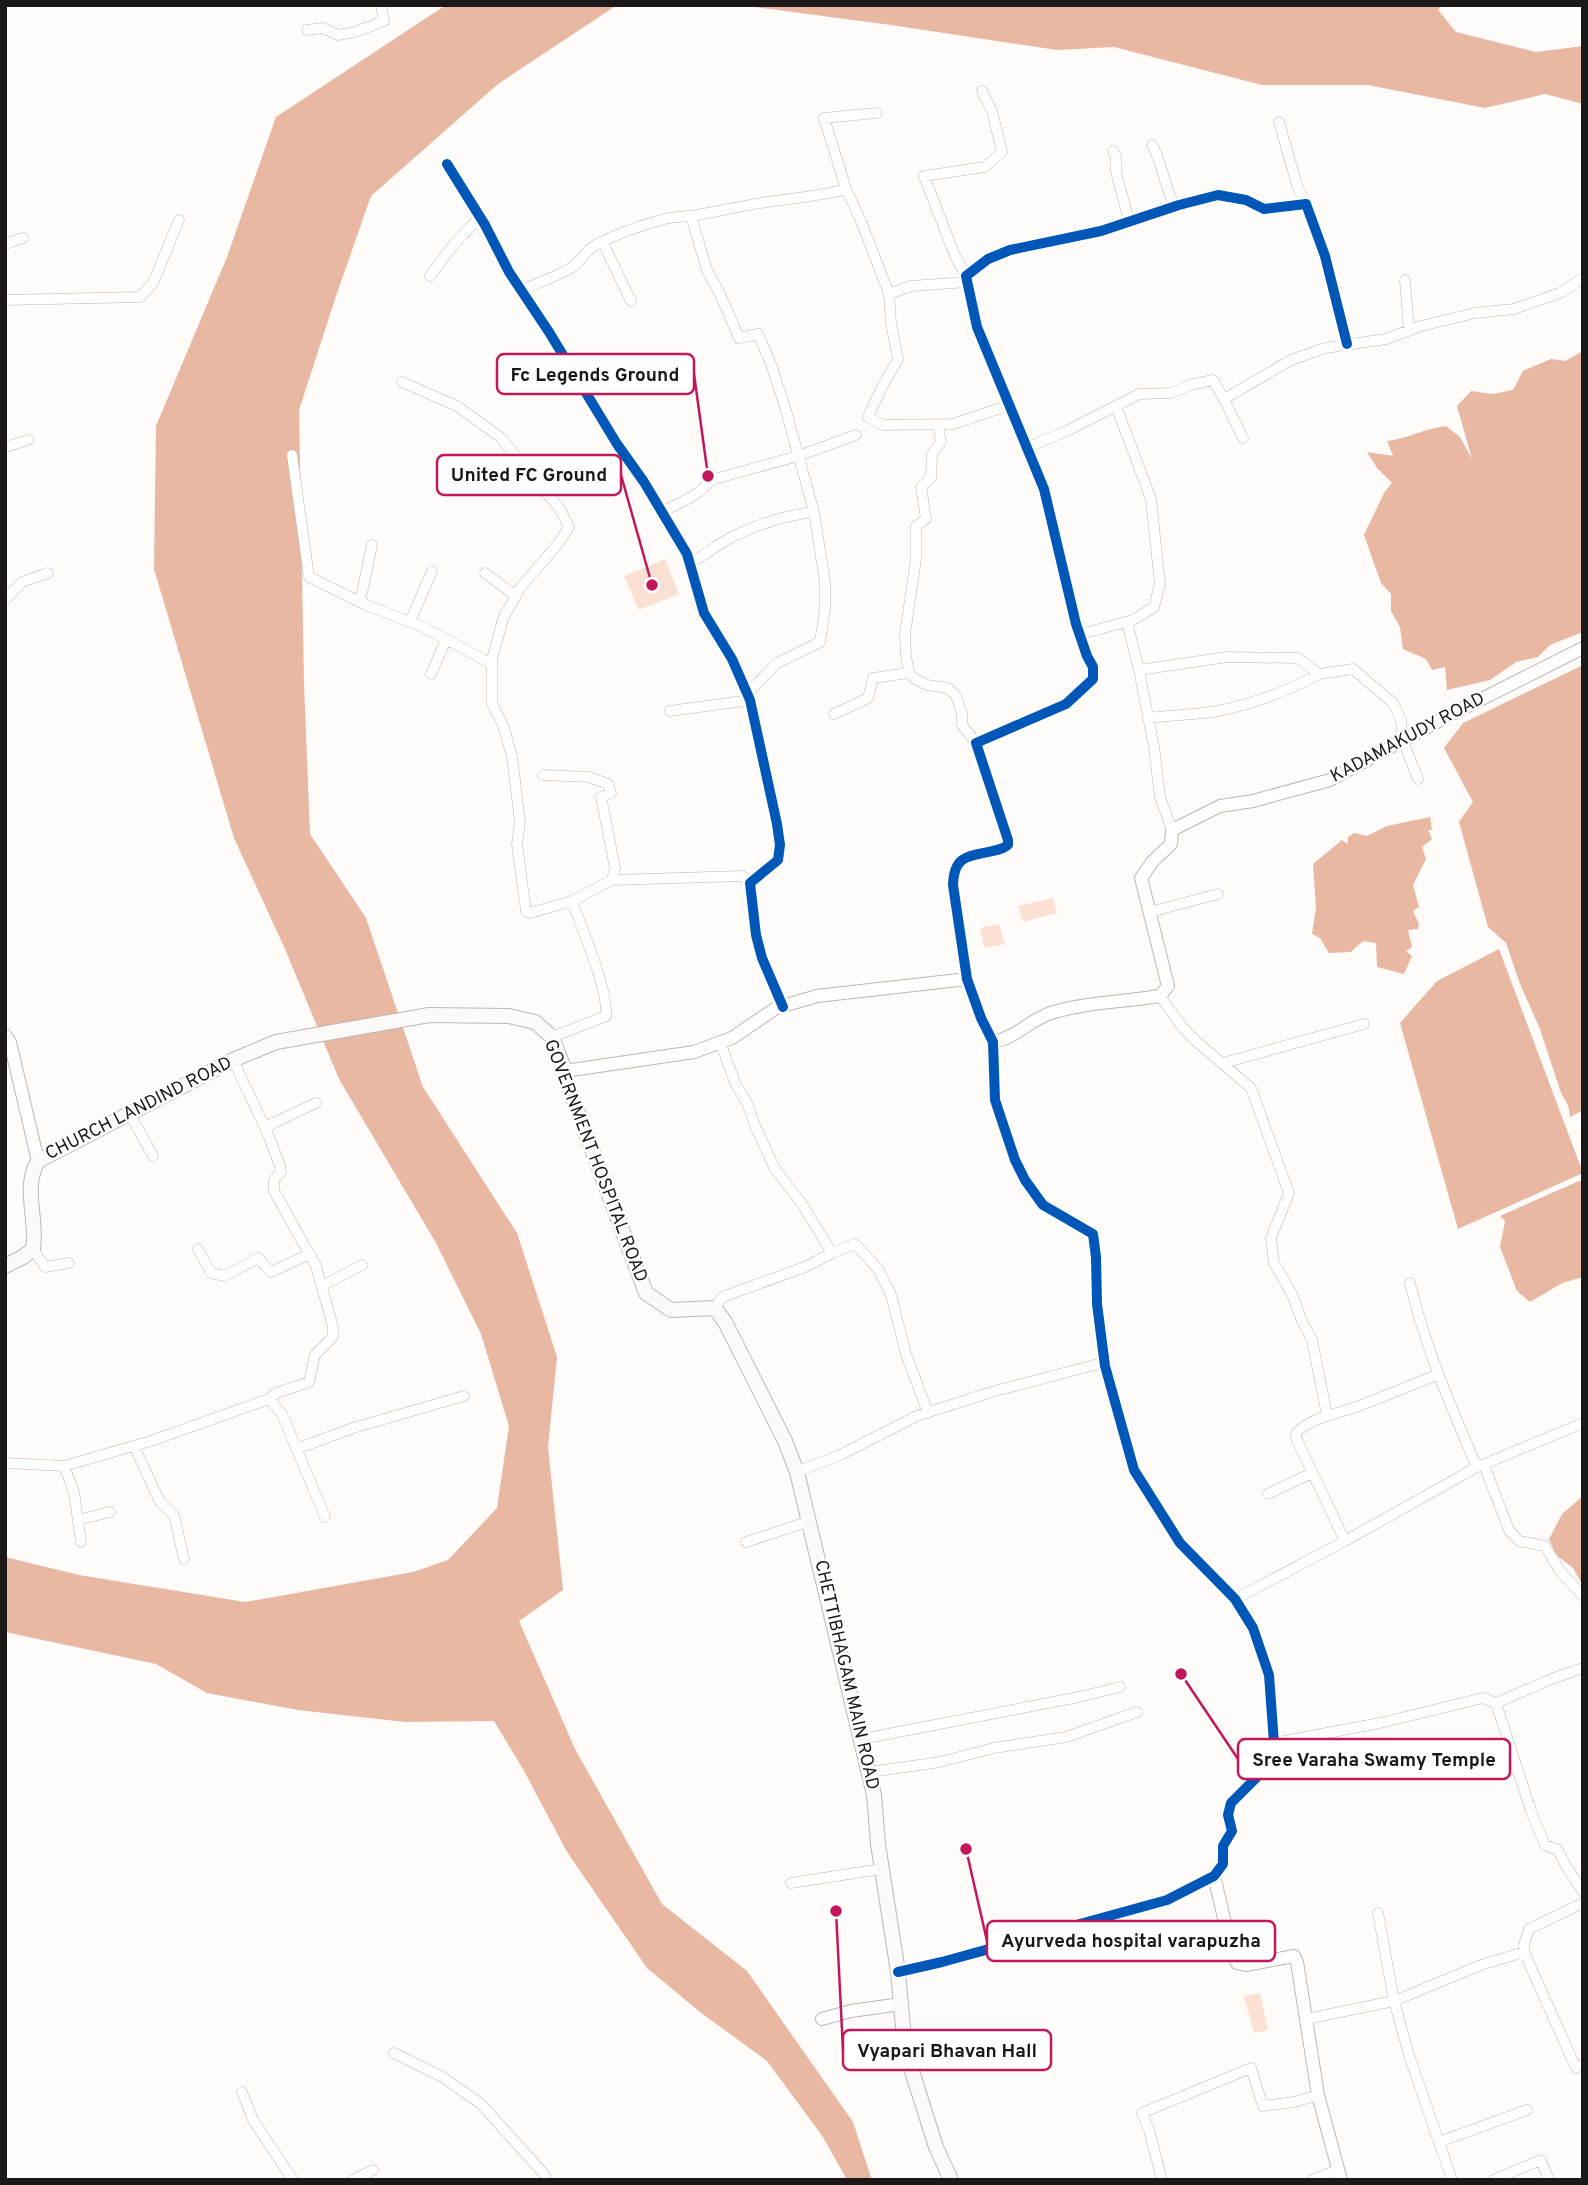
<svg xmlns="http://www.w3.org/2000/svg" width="1588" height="2185" viewBox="0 0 1588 2185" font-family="Overpass,sans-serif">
  <rect width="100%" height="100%" fill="#fefbf9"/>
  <!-- green -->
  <path fill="#fde0d4" d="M665 559 679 594 639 610 624 576Z
    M1053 898 1057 913 1023 922 1018 906Z
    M999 924 1005 944 984 948 980 928Z
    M1260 1993 1268 2030 1254 2033 1244 1996Z"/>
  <!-- water -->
  <path fill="#e8b8a3" d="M446 5H617L498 84 371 196 335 299 299 410 304 683 310 834 366 918 423 1087 517 1233 557 1357 548 1447 563 1590 519 1621 575 1749 662 1904 747 1971 853 2122 872 2180H847L823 2137 767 2061 700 2012 647 1968 567 1852 523 1769 494 1721 405 1722 298 1710 207 1693 156 1664 5 1632V1557L79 1575 245 1602 413 1572 448 1560 497 1508 509 1426 481 1334 436 1243 339 1079 285 949 234 838 154 569 156 426 227 257 276 117Z
    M739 5H1442L1438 10 1456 32 1536 52 1583 46V104L1545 94 1485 108 1368 85H1262L1114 47 1057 50 891 25Z
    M1583 351V632L1550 645 1538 657 1516 662 1490 680 1447 690 1445 667 1432 670 1426 659 1403 649 1400 627 1391 611V594L1381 583 1364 535 1384 493 1392 483 1377 468 1367 452 1393 456 1387 441C1408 439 1425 428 1446 426L1460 437 1472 459 1457 406 1471 391 1492 394 1513 390 1523 371 1551 359 1565 361Z
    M1583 665V1110L1570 1117 1568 1105 1561 1093 1540 1029 1520 984 1506 943 1488 927 1459 822 1473 802 1444 748 1463 723Z
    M1430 817 1432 830H1428L1432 839 1422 847 1426 859 1413 885 1419 907 1413 911 1419 924 1418 929 1408 930 1412 947 1406 951 1412 956 1404 974 1377 967 1376 943 1363 941 1351 952 1329 953 1320 938 1312 934 1316 908 1313 864 1342 840 1348 844V837L1354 833 1367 836 1387 826Z
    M1499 949 1583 1173 1458 1229 1400 1023 1437 981Z
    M1579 1181H1583V1277L1562 1283 1530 1302 1517 1291 1500 1247 1505 1221 1500 1216Z
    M1583 1496V1586L1573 1568 1556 1555 1549 1539 1562 1514Z"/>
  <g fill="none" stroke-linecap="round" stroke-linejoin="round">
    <defs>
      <path id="minor" d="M307 30 323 28 338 35 355 32 384 21 381 5
        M1279 122 1297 185 1306 204
        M1152 145C1163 164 1164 187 1175 206
        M1113 151 1116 156V172L1129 221
        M447 164 485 225 509 272 549 332 617 444 644 482 687 554 704 613 732 659 750 700 777 824 780 845 778 860 750 883 756 935 762 958 783 1007
        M846 189 824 118 877 113
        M691 216 707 270 719 292 739 338 758 334 771 364 785 407 814 512 825 582V609L820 642 777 663 747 694
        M603 243 631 301
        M5 244 23 238
        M430 276 454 244 480 217
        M966 276 955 256 924 176 985 167 1002 152 992 111 982 91
        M1405 280 1409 331
        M522 290C538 283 555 277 571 268 579 263 583 255 590 249 603 238 648 223 665 219 676 216 687 217 697 215 726 210 754 203 782 200 804 197 825 195 846 189L861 221 889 294 891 323 898 359 882 387 868 417 883 425 953 424 1010 405
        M889 294 911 286 967 282
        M5 300 140 297 153 283 179 220
        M402 382 457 406 500 437 560 509 569 527 558 544 520 588 503 619 492 659V703L503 725 512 756 520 822 517 844 526 911 530 913 572 901C582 929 608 988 606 1016L552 1037
        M1224 399 1243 438
        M938 425 941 442 932 454 931 478 921 487 926 519 916 526V558L905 634 906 655 909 673 915 679 927 685 948 688 956 696 962 713V725L976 743
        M5 447 28 440
        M1028 447 1067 431 1139 394 1171 393 1194 384 1213 380 1224 399 1291 360 1325 348 1386 339 1421 326 1475 313 1514 309 1560 293 1583 278
        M292 455 309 577 364 604 425 628 492 664
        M662 512C680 502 698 497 711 480L798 456 856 435
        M690 563C702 557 712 549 723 542 748 527 786 515 814 512
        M485 573 516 596
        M5 600 22 582 48 573
        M360 602 372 545
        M410 622 432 571
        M1127 622 1139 670 1154 747 1160 797 1172 830
        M1081 634 1133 620 1154 607 1160 584 1151 499 1116 406
        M1139 670 1227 657 1298 658 1319 674 1353 669 1393 703 1401 720 1403 741 1418 779
        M431 674 446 640
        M670 711 750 700
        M834 714 868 698 873 678 909 673
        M1148 718C1171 715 1195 715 1218 711 1254 704 1287 691 1319 674
        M543 775 589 777 608 784 611 793 601 797 615 868 612 880 572 901
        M612 880 742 876 750 883
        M1150 912 1218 894
        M967 979 953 885C954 849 976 858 1003 848L1008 845V840L976 743 1066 704 1093 679V667L1087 656 1076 624 1044 489 977 327 966 276 988 259 1010 250 1101 231 1179 205 1218 195 1246 200 1264 209 1306 204 1325 256 1347 344
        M1160 996 1183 1028 1197 1042 1251 1088 1289 1193 1271 1238 1274 1263 1292 1294 1302 1321 1312 1340 1327 1415
        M233 1060 268 1134 280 1166 281 1172 274 1180V1191L316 1266 333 1327V1337L315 1355 309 1382 276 1393 269 1399 282 1414 325 1517
        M1223 1063 1364 1024
        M130 1114 153 1156
        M265 1127 316 1103
        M33 1249 45 1267 69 1263
        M198 1249 211 1273 225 1276 258 1258 271 1272 310 1254
        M832 1253 855 1244 878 1269 891 1295 906 1354 928 1413
        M1410 1283C1425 1347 1451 1407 1477 1467
        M322 1286 362 1265
        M715 1308 722 1297 805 1267 832 1253 802 1204 775 1169 756 1128 747 1103 736 1085 720 1042
        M134 1446 160 1502 174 1515 184 1559
        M296 1449 353 1428 464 1396
        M5 1463 64 1466 151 1441 269 1399
        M1484 1465 1509 1530 1519 1541 1545 1546 1560 1571 1583 1596
        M64 1466 74 1492 81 1542
        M797 1472 840 1455 919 1415 995 1391 1106 1362
        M1268 1494 1312 1473
        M78 1520 110 1512
        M1345 1541 1297 1440 1296 1434C1305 1420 1335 1414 1350 1409 1379 1399 1408 1386 1437 1375
        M746 1542 810 1521
        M1235 1599 1345 1541 1477 1467 1583 1423
        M1583 1668 1554 1678 1496 1703 1531 1811 1545 1845 1558 1850 1566 1866 1583 1892
        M862 1739 1079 1697 1120 1687
        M1274 1743 1380 1723 1483 1698 1496 1703
        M870 1772 940 1762 994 1748 1066 1737 1137 1712
        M791 1883 881 1869
        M1378 1913 1394 2001 1409 2055 1452 2180
        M1524 1952V1945L1529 1929 1583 1903
        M1306 2019 1394 2001 1481 1965 1524 1952 1576 2068 1583 2064
        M394 2053 441 2076 481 2104 545 2175 546 2180
        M242 2092 253 2120 293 2180
        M1439 2142 1527 2110
        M353 2180 373 2170
        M1162 2180 1149 2130 1142 2113 1251 2068 1263 2106 1294 2102 1318 2095
        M1312 2180 1338 2170
        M1493 2180 1541 2160 1549 2180"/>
      <path id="tertiary" d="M5 1035 10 1042 38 1161
        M993 1042C1016 1038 1031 1019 1051 1013 1086 1002 1124 1002 1160 996L1168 986 1141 878 1153 861 1171 844 1172 830 1220 806 1253 801 1330 780 1446 717 1583 648
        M565 1071 694 1052 732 1038 776 1008 817 996 967 979 981 1018 993 1042 995 1100 1015 1160 1025 1180 1043 1205 1093 1234 1096 1257 1097 1304 1105 1366 1134 1470 1180 1543 1235 1599 1253 1628 1269 1675 1274 1743 1257 1777 1231 1803 1228 1815 1232 1831 1223 1846V1864L1214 1876 1167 1900 942 1962 898 1972
        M1214 1876 1232 1952 1237 1963 1246 1965 1294 1956 1297 1962 1318 2095 1341 2180
        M822 2019 851 2011 901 2004"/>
      <path id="secondary" d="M5 1266 23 1257 33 1249C38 1219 22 1188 38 1161L233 1060 276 1042 429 1015 509 1016 535 1022 552 1037 565 1071 568 1086 646 1293 671 1310 715 1308 725 1322 785 1441 797 1472 874 1795 878 1844 898 1972 905 2049 936 2147 951 2180"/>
    </defs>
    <!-- minor casing -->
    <use href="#minor" stroke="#bbb8b7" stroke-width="11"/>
    <!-- tertiary casing -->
    <use href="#tertiary" stroke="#bbb8b7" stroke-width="14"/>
    <!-- secondary casing -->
    <use href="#secondary" stroke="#bbb8b7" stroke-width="16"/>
    <!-- minor -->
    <use href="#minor" stroke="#fffefe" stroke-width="10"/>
    <!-- tertiary -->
    <use href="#tertiary" stroke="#fffefe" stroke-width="12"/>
    <!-- secondary -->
    <use href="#secondary" stroke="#fbfaf9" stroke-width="14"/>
    <defs>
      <path id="cycleway" d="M447 164 485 225 509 272 549 332 617 444 644 482 687 554 704 613 732 659 750 700 777 824 780 845 778 860 750 883 756 935 762 958 783 1007
        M898 1972 942 1962 1167 1900 1214 1876 1223 1864V1846L1232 1831 1228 1815 1231 1803 1257 1777 1274 1743 1269 1675 1253 1628 1235 1599 1180 1543 1134 1470 1105 1366 1097 1304 1096 1257 1093 1234 1043 1205 1025 1180 1015 1160 995 1100 993 1042 981 1018 967 979 953 885C954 849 976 858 1003 848L1008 845V840L976 743 1066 704 1093 679V667L1087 656 1076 624 1044 489 977 327 966 276 988 259 1010 250 1101 231 1179 205 1218 195 1246 200 1264 209 1306 204 1325 256 1347 344"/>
    </defs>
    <!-- cycleway casing -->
    <use href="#cycleway" stroke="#fff" stroke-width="15"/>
    <!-- cycleway -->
    <use href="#cycleway" stroke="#0057b8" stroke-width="10"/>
  </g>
  <g text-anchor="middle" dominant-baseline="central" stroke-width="5" stroke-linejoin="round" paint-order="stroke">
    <!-- street labels -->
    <g font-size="18" fill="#1c1817" stroke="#fff">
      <text transform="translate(1408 738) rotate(-28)">KADAMAKUDY ROAD</text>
      <text transform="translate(139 1109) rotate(-27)">CHURCH LANDIND ROAD</text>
      <text transform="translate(595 1161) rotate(69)">GOVERNMENT HOSPITAL ROAD</text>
      <text transform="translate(846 1675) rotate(77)">CHETTIBHAGAM MAIN ROAD</text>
    </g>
  </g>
  <!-- callouts -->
  <path fill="none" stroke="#c2185b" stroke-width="2.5" d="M708 476L694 374M652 585L621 475M1181 1674L1238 1759M966 1849L987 1941M836 1911L843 2050"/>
  <g fill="#c2185b" stroke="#fff" stroke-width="2.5">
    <circle cx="708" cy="476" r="7"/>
    <circle cx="652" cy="585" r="7"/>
    <circle cx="1181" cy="1674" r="7"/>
    <circle cx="966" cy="1849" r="7"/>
    <circle cx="836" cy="1911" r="7"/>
  </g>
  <g fill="#fff" stroke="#c2185b" stroke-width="2.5">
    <rect x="497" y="354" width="197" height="40" rx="7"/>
    <rect x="437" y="455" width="184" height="40" rx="7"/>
    <rect x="1238" y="1739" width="272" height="40" rx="7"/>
    <rect x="987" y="1921" width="288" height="40" rx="7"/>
    <rect x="843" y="2030" width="208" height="40" rx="7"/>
  </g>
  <g font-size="19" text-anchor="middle" font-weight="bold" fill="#1c1817">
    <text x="595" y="381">Fc Legends Ground</text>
    <text x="529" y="481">United FC Ground</text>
    <text x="1374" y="1766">Sree Varaha Swamy Temple</text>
    <text x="1131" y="1947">Ayurveda hospital varapuzha</text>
    <text x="947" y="2057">Vyapari Bhavan Hall</text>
  </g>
  <!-- border -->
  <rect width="1588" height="2185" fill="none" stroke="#1c1817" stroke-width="14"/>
</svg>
